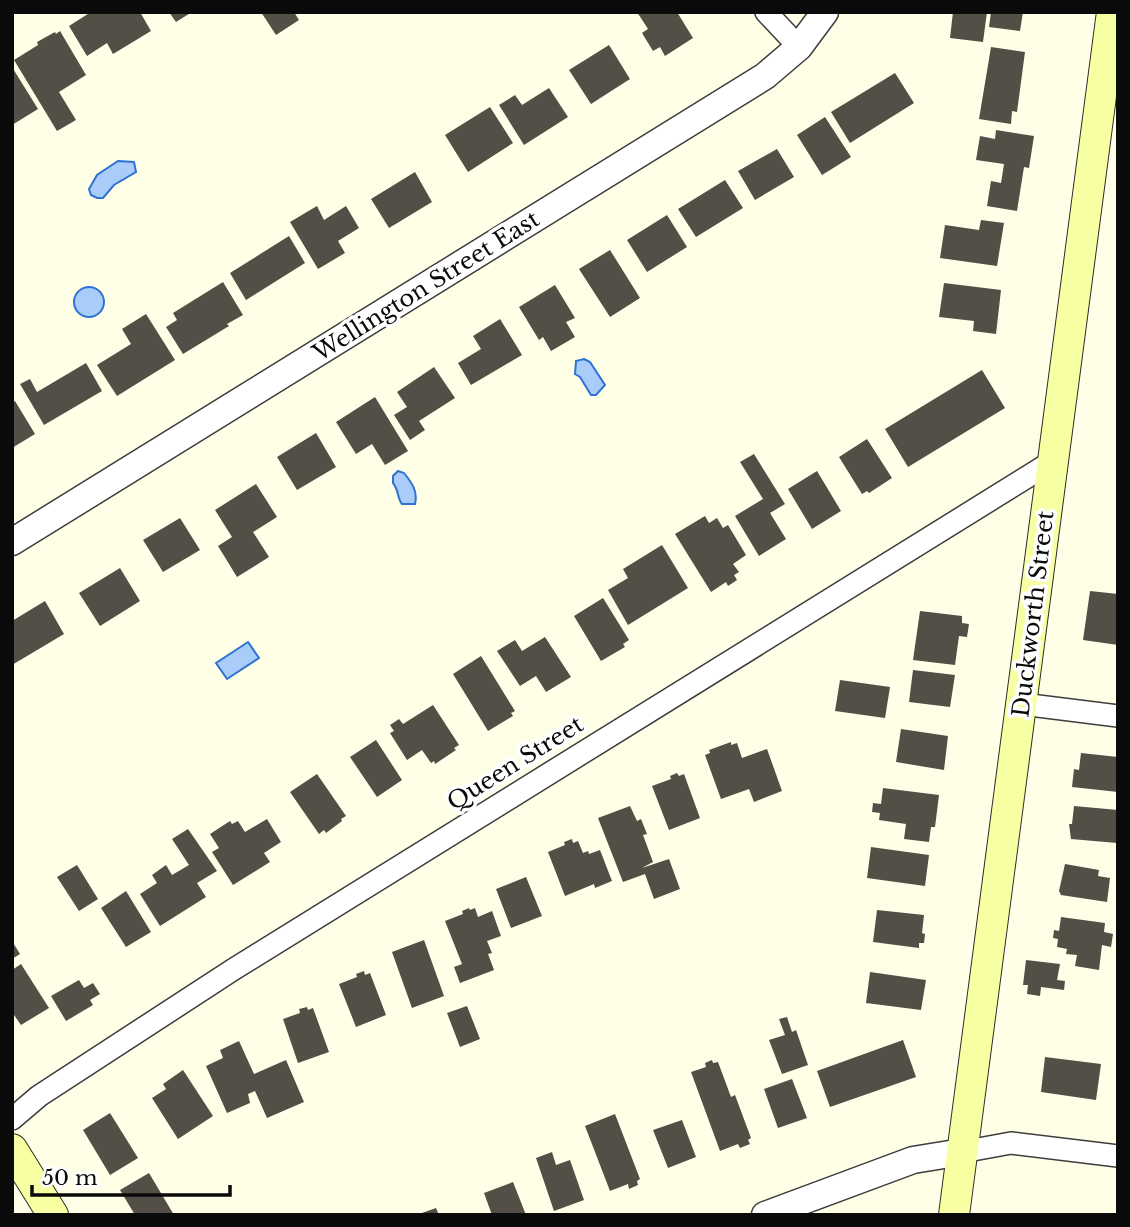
<svg xmlns="http://www.w3.org/2000/svg" width="1130" height="1227" viewBox="0 0 1130 1227" font-family="'Libre Baskerville',serif">
  <rect width="100%" height="100%" fill="#ffffe7"/>
  <!-- water -->
  <path fill="#aaccf8" stroke="#2e72d2" stroke-width="2" d="M118 161 134 162 136 172 114 185 103 198H97L91 195 89 189 97 175Z
    M74 302a15 15 0 1 1 30 0a15 15 0 1 1-30 0Z
    M584 359 590 362 605 385 596 395H591L580 377 575 374 576 361Z
    M398 471 404 473C412 483 418 491 415 504H402C397 498 399 490 393 483V476Z
    M248 642 259 658 227 679 216 663Z"/>
  <!-- building -->
  <path fill="#534e46" d="M91 12H140L151 31 113 54 107 43 87 56 69 26Z
    M169 12H192L176 22Z
    M261 12H294L299 20 276 35Z
    M637 12H677L693 38 665 56 660 47 653 51 642 33 648 29Z
    M953 12H987L983 42 950 38Z
    M991 12H1023L1020 31 989 27Z
    M60 31 86 75 59 92 76 120 57 131 14 60 38 45 37 42 55 32 56 34Z
    M609 45 630 79 591 104 569 70Z
    M991 47 1025 52 1017 112 1012 111 1011 124 979 119Z
    M12 67 38 109 12 125Z
    M895 73 914 103 850 143 831 112Z
    M549 88 568 117 524 145 499 105 515 95 522 105Z
    M490 107 513 143 468 172 445 135Z
    M825 117 851 157 822 175 797 135Z
    M996 130 1034 136 1029 168 1024 167 1017 211 987 206 991 181 1001 183 1004 164 976 160 980 136 995 139Z
    M777 149 794 177 755 200 738 171Z
    M415 172 432 202 389 228 371 199Z
    M725 180 743 208 696 237 678 209Z
    M317 206 324 220 346 206 359 228 338 241 345 253 318 269 290 222Z
    M667 215 687 247 647 272 627 240Z
    M981 220 1004 223 997 266 940 258 945 225 979 230Z
    M289 236 305 263 246 300 230 273Z
    M610 250 640 298 610 317 579 269Z
    M223 282 243 315 227 324 229 326 183 354 166 327 177 320 173 313Z
    M944 283 1001 290 996 334 973 331 974 321 939 317Z
    M555 285 575 318 566 322 575 337 551 351 543 337 539 340 519 307Z
    M146 314 175 360 117 396 97 365 131 344 122 329Z
    M500 319 522 355 471 385 458 363 481 349 473 336Z
    M86 363 102 391 44 425 20 384 30 379 37 392Z
    M434 367 455 398 419 421 425 430 410 440 394 415 407 407 397 392Z
    M982 370 1005 408 908 467 885 429Z
    M375 397 408 451 385 465 372 444 356 454 336 422Z
    M15 401 35 434 12 448V403Z
    M316 433 336 467 297 490 277 457Z
    M867 439 892 478 869 493 867 491 862 494 839 457Z
    M754 454 785 504 770 513 786 539 759 556 735 516 763 499 740 462Z
    M817 471 841 511 812 529 788 489Z
    M256 484 277 517 253 532 269 557 237 577 218 546 232 537 215 510Z
    M705 516 709 523 717 518 723 528 728 525 746 555 733 564 739 572 734 575 737 580 728 586 726 582 711 592 675 534Z
    M180 518 200 550 163 572 143 540Z
    M662 545 688 588 628 625 608 590 628 578 623 569Z
    M120 568 140 601 100 626 79 593Z
    M1090 591 1118 594V645L1083 640Z
    M603 598 629 640 623 644 625 647 601 661 574 616Z
    M45 601 64 634 12 665V621Z
    M920 611 962 616V623L969 624 967 637 959 636 955 665 913 660Z
    M545 637 571 677 546 692 536 676 520 686 497 651 515 640 522 651Z
    M481 656 515 711 511 713 513 716 488 731 453 674Z
    M913 670 955 675 950 707 909 702Z
    M840 680 890 687 885 718 835 711Z
    M433 705 459 745 454 748 456 750 435 764 434 761 431 763 422 750 407 760 390 733 394 731 390 725 399 719 403 724Z
    M901 729 948 736 944 770 896 762Z
    M376 740 402 780 377 797 350 757Z
    M731 742V745L737 743 742 758 767 749 782 791 754 802 749 789 721 799 705 755 710 753 709 750Z
    M1081 753 1118 757V792L1072 787 1074 769 1079 770Z
    M677 773 679 776 684 774 700 818 669 830 652 786 671 779 670 776Z
    M317 774 346 816 341 819 342 821 326 833 324 830 319 834 290 792Z
    M883 788 939 795 935 827H931L929 842 904 839 906 824 879 820 880 813 872 812 873 803 881 804Z
    M630 806 637 821 641 819 647 834 643 835 653 862 642 868 669 859 680 889 654 899 645 874 623 882 598 818Z
    M1074 806 1118 810 1117 843 1071 839 1069 824H1072Z
    M267 819 281 842 264 853 270 862 233 885 212 852 219 848 210 834 230 821 232 824 238 821 245 832Z
    M188 829 217 871 197 883 206 897 160 926 140 894 157 883 152 875 166 865 172 875 189 865 172 839Z
    M572 839 573 843 578 841 583 853 588 851 589 854 600 850 612 881 595 888 594 884 565 896 548 852 565 845 564 842Z
    M871 847 929 855 925 886 867 878Z
    M1065 864 1099 870 1098 876 1110 878 1107 902 1061 895 1059 891Z
    M77 865 98 899 79 911 57 877Z
    M526 877 542 916 511 928 496 889Z
    M126 891 151 932 126 947 101 908Z
    M469 908 470 910 475 908 478 917 492 911 501 936 487 941 492 953 488 954 494 970 460 983 454 967 462 964 445 921 463 914 462 911Z
    M877 910 924 915 922 933 925 934 924 943H919V948L873 942Z
    M1061 917 1105 923 1104 932 1113 934 1111 947 1102 945 1099 970 1075 966 1077 955 1066 954 1067 949 1057 947 1058 939 1053 938 1054 930 1059 931Z
    M424 940 444 996 412 1008 392 952Z
    M12 941 20 954 12 959Z
    M1026 960 1060 964 1057 980 1065 981 1064 990 1041 987 1040 996 1027 994 1028 985H1023Z
    M21 964 49 1008 21 1025 12 1012V970Z
    M364 971 365 975 370 973 386 1015 356 1027 339 984 357 977 356 974Z
    M870 972 926 980 921 1010 866 1003Z
    M79 980 84 988 93 983 100 994 90 1000 93 1005 66 1021 51 996Z
    M467 1006 480 1039 460 1047 447 1013Z
    M307 1007 308 1010 313 1008 329 1052 298 1063 283 1019 300 1013 299 1009Z
    M787 1017 792 1032 796 1030 808 1065 782 1074 769 1040 785 1035 779 1019Z
    M903 1040 916 1077 830 1107 817 1071Z
    M239 1041 254 1074 286 1060 304 1102 267 1118 255 1091 248 1094 250 1103 227 1113 206 1066 223 1058 220 1050Z
    M1045 1057 1101 1064 1096 1100 1041 1092Z
    M712 1060 713 1063 718 1062 731 1097 735 1095 751 1138 748 1140 750 1144 740 1148 738 1144 720 1151 691 1072 706 1067 705 1063Z
    M183 1070 213 1116 178 1139 152 1098 166 1089 163 1084Z
    M792 1079 807 1118 778 1128 764 1089Z
    M110 1113 138 1158 110 1175 83 1130Z
    M615 1114 640 1179 637 1181 638 1185 629 1189 628 1184 610 1191 585 1126Z
    M682 1120 696 1157 668 1168 653 1130Z
    M552 1152 556 1165 570 1160 584 1200 554 1211 536 1158Z
    M149 1173 174 1215H135L120 1190Z
    M513 1182 526 1215H492L484 1193Z
    M436 1208 439 1215H419V1214Z"/>
  <g fill="none" stroke-linecap="round" stroke-linejoin="round">
    <defs>
      <path id="minor" d="M766 12 799 47
        M1022 704 1118 716
        M12 1119 39 1096 234 969 1053 461
        M962 1152 1011 1143 1118 1156"/>
      <path id="tertiary" d="M12 542 765 76 799 47 825 12
        M765 1215 913 1160 962 1152"/>
      <path id="secondary" d="M12 1149 53 1215
        M954 1215 1112 12"/>
    </defs>
    <!-- minor casing -->
    <use href="#minor" stroke="#3d3d3d" stroke-width="24"/>
    <!-- tertiary casing -->
    <use href="#tertiary" stroke="#3d3d3d" stroke-width="29"/>
    <!-- secondary casing -->
    <use href="#secondary" stroke="#2c2c2c" stroke-width="32"/>
    <!-- minor -->
    <use href="#minor" stroke="#fff" stroke-width="21"/>
    <!-- tertiary -->
    <use href="#tertiary" stroke="#fff" stroke-width="26"/>
    <!-- secondary -->
    <use href="#secondary" stroke="#f8ffa2" stroke-width="30"/>
  </g>
  <g text-anchor="middle" dominant-baseline="central" stroke-width="7" stroke-linejoin="round" paint-order="stroke">
    <!-- street labels -->
    <g font-size="23" fill="#0a0a0a" stroke="#fff">
      <text transform="translate(426 286) rotate(-32)">Wellington Street East</text>
      <text transform="translate(1033 614) rotate(-83)">Duckworth Street</text>
      <text transform="translate(515 763) rotate(-32)">Queen Street</text>
    </g>
  </g>
  <!-- border -->
  <rect width="1130" height="1227" fill="none" stroke="#0a0a0a" stroke-width="28"/>
  <!-- scale -->
  <path d="M32 1185v10h198v-10" fill="none" stroke="#0a0a0a" stroke-width="3.5"/>
  <text x="42" y="1185" font-size="21" fill="#0a0a0a" stroke="#ffffff" stroke-width="5" paint-order="stroke">50 m</text>
</svg>
